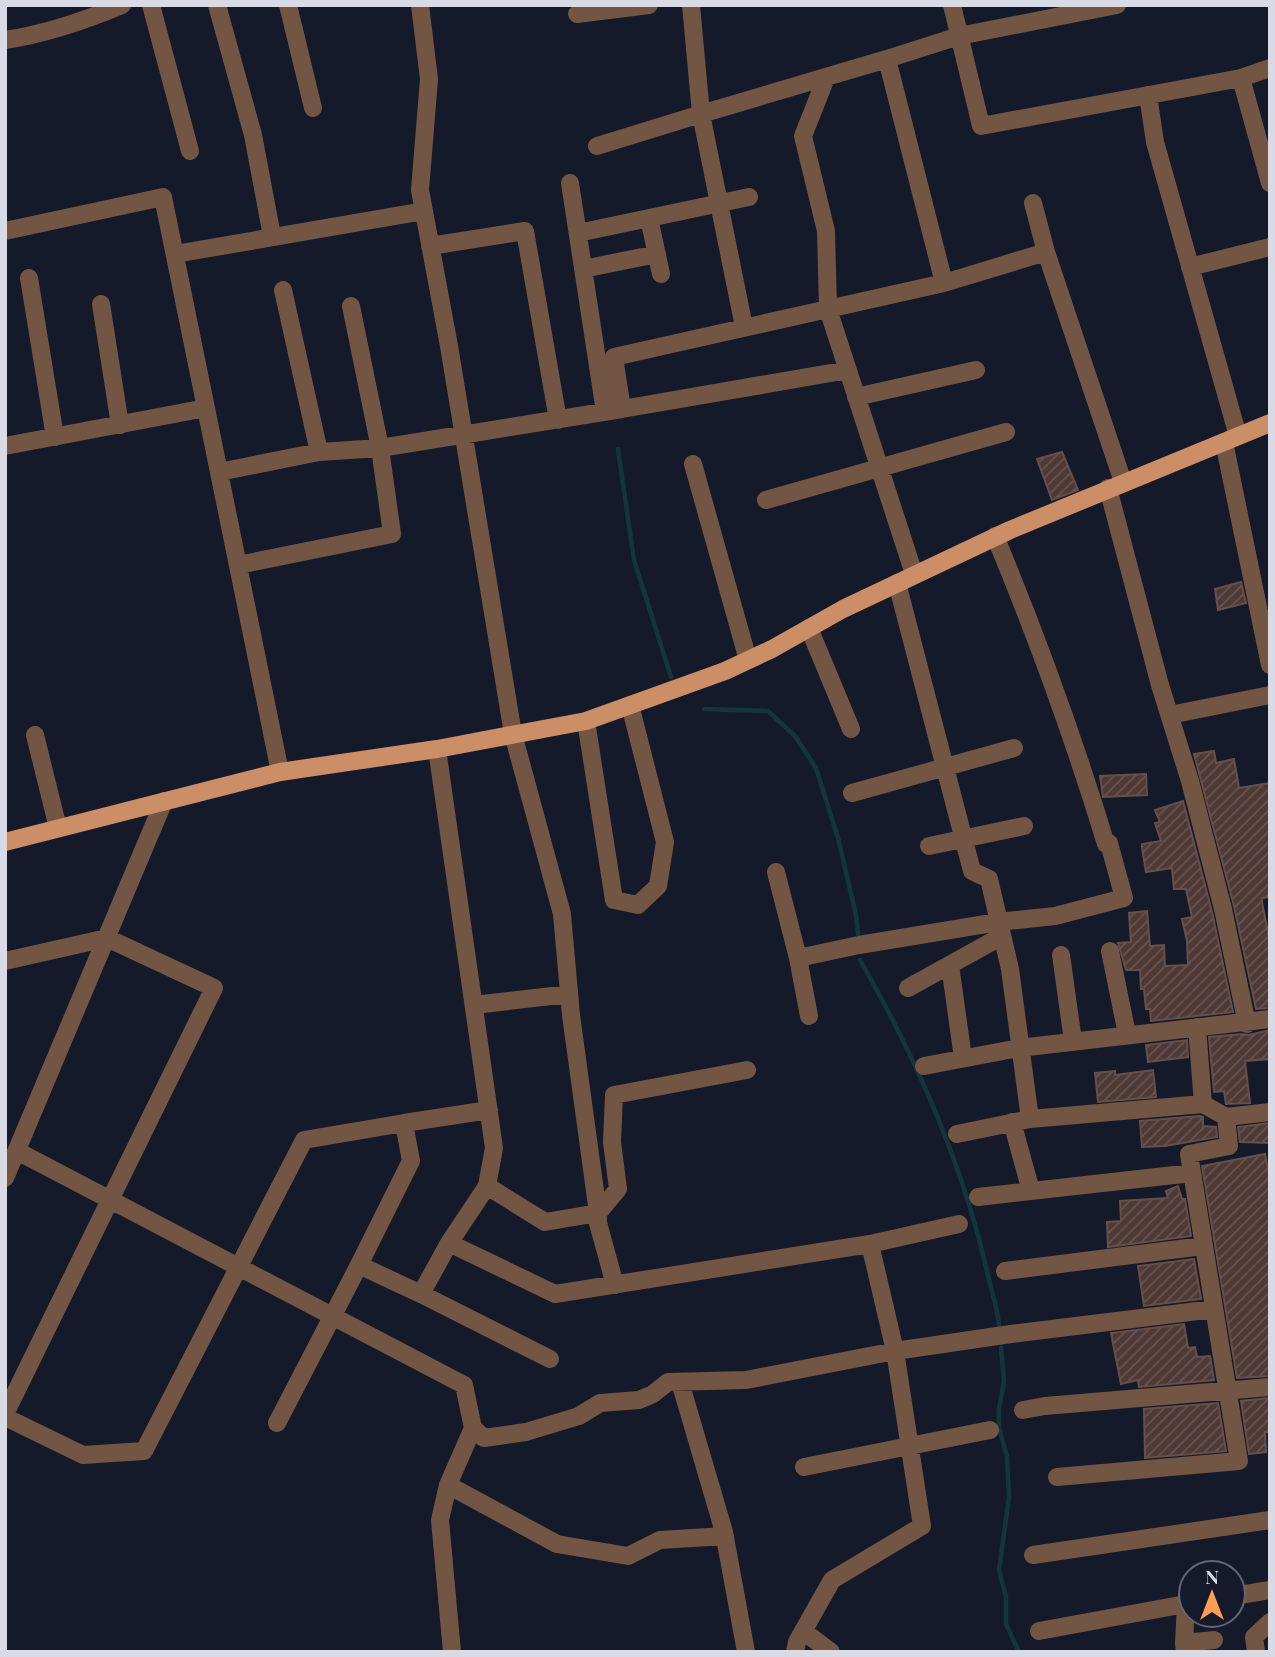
<svg xmlns="http://www.w3.org/2000/svg" width="1275" height="1657" viewBox="0 0 1275 1657" font-family="'Playfair Display',serif">
  <defs>
    <pattern id="building-hatch" width="6" height="6" patternUnits="userSpaceOnUse" patternTransform="scale(1.75)"><rect width="6" height="6" fill="#4e3935"/><path d="M-1 1l2-2M0 6l6-6M5 7l2-2" fill="none" stroke="#675552"/></pattern>
  </defs>
  <rect width="100%" height="100%" fill="#151a2a"/>
  <g fill="none" stroke-linecap="round" stroke-linejoin="round">
    <!-- stream -->
    <path stroke="#11373c" stroke-width="4.5" d="M618 449 634 560 671 677
      M704 709 768 711 795 736 816 768 838 838 856 915 858 934
      M860 960C915 1056 961 1159 986 1267 990 1286 997 1305 999 1325
      M1001 1348 1004 1381 999 1409V1428L1007 1456 1009 1497 999 1570 1006 1597V1624L1019 1652"/>
  </g>
  <!-- building -->
  <path fill="url(#building-hatch)" stroke="#664f4b" stroke-width="2" d="M1062 452 1078 490 1052 500 1037 459Z
    M1241 582 1246 603 1218 610 1215 589Z
    M1214 751 1216 763 1234 759 1239 788 1270 783V897L1262 898V902L1270 943V1008L1256 1009 1234 906 1194 754Z
    M1146 774 1147 795 1103 797 1100 776Z
    M1183 801 1212 912 1233 1012 1151 1021 1150 1009H1146L1144 989H1141L1140 970H1126L1118 943 1131 942 1129 913 1147 911 1150 946 1164 945 1165 966 1188 965 1187 941 1182 919 1192 917 1186 889H1174L1172 868 1146 872 1142 848V844L1161 841 1155 823 1160 822 1155 810Z
    M1270 1030V1059L1245 1061 1250 1103 1226 1104 1224 1091 1214 1092 1209 1037 1242 1034 1249 1035Z
    M1187 1040 1188 1057 1148 1062 1146 1045Z
    M1153 1070 1156 1097 1098 1102 1095 1073 1115 1071V1075Z
    M1200 1116 1203 1117V1126L1216 1127 1217 1137 1165 1146 1142 1147 1140 1121Z
    M1270 1123V1143L1240 1142 1238 1127Z
    M1265 1154 1270 1179V1376L1237 1378 1202 1166Z
    M1178 1186 1182 1199H1185L1191 1236 1108 1247 1107 1222 1121 1221 1120 1201 1168 1198 1166 1191Z
    M1194 1259 1201 1299 1144 1306 1138 1266Z
    M1184 1324 1188 1348 1195 1347 1197 1357 1210 1356 1214 1380 1139 1387 1138 1380 1121 1384 1111 1333Z
    M1269 1398 1270 1432H1265L1266 1452 1249 1454 1241 1401Z
    M1218 1403 1226 1451 1145 1458 1144 1409Z"/>
  <g fill="none" stroke-linecap="round" stroke-linejoin="round">
    <!-- minor -->
    <path stroke="#725542" stroke-width="18" d="M151 5 190 151
      M217 5 253 135 272 236
      M288 5 313 108
      M420 5 429 79 420 190 449 346 513 734 562 914 571 1015 598 1213 545 1222 487 1186
      M952 5 981 126 1241 78 1270 183
      M577 14 649 5
      M5 40C46 34 84 21 122 5
      M1241 78 1270 68
      M1148 95 1155 142 1238 436
      M597 146 701 114 691 5
      M570 183 605 412
      M1033 203 1046 252 1123 482
      M649 218 661 274
      M5 231 163 197 280 772
      M578 233 749 197
      M430 246 525 231 558 420
      M175 254 424 211
      M1190 267 1270 247
      M583 269 657 254
      M29 278 55 437
      M944 283 1046 252
      M101 304 120 425
      M744 327 701 114 887 59
      M856 397 976 370
      M622 409 848 370
      M1224 442 1270 665
      M5 446 206 408
      M319 452 380 448 622 409 614 357 828 309 826 231 803 136 826 78
      M693 464 748 660
      M219 472 319 452 283 290
      M1108 488 1160 685 1190 781 1223 909 1247 1024
      M766 500 1006 432
      M238 565 392 534 380 448 351 306
      M914 574 828 309 944 283 887 59 959 36 1117 5
      M897 583 972 871 989 879 1010 969 1030 1119
      M809 628 851 729
      M1170 715 1270 695
      M586 721 614 900 638 905 658 886 665 842 630 705
      M35 735 58 828
      M437 749 494 1148 487 1186 449 1243
      M852 793 1014 748
      M929 846 1024 826
      M776 872 798 958 809 1016
      M1110 951 1127 1034
      M1061 955 1073 1041
      M798 958 859 945 998 922 1055 916 1124 898 1109 843 1106 844C1074 739 1037 637 995 536
      M5 961 107 938 214 988 5 1414
      M950 965 963 1058
      M908 988 1002 936
      M474 1005 569 994
      M1197 1027 1203 1104
      M924 1066 1019 1048 1270 1019
      M489 1110 404 1123 411 1161 359 1265 421 1294 449 1243 555 1294 870 1244 959 1224
      M1012 1122 1031 1191
      M957 1134 1030 1119 1203 1104 1226 1117 1270 1112
      M17 1151 464 1385 473 1428 484 1438 526 1432 579 1416 600 1403 639 1400 653 1394 668 1382 746 1380 895 1351 1011 1334 1214 1309
      M5 1178 164 801
      M978 1197 1192 1173
      M1005 1271 1203 1246
      M615 1285 598 1223V1213L618 1189 612 1142 614 1095 747 1070
      M421 1294 550 1359
      M680 1382 724 1532 746 1652
      M1023 1410 1045 1406 1270 1387
      M5 1417 83 1455 144 1451 304 1140 404 1123
      M277 1423 359 1265
      M804 1467 990 1430
      M1057 1477 1239 1461 1189 1154 1229 1146 1226 1117
      M448 1485 557 1544 628 1556 660 1540 725 1536
      M1033 1555 1270 1520
      M1233 1596 1270 1590
      M803 1631 831 1652
      M1039 1631 1191 1603
      M1184 1643 1186 1604
      M452 1652 440 1520 448 1485 473 1428
      M795 1652 797 1642 832 1580 922 1526 895 1351 870 1244
      M1185 1652 1184 1643 1214 1640
      M1256 1652 1254 1637 1270 1622"/>
    <!-- major -->
    <path stroke="#cb8e66" stroke-width="18" d="M5 842 280 772 437 749 586 721 725 671 772 649 843 609 1010 530 1270 423"/>
  </g>
  <!-- border -->
  <rect width="1275" height="1657" fill="none" stroke="#d8dbe6" stroke-width="14"/>
  <!-- north arrow -->
  <g transform="translate(1212 1594)"><circle r="33" fill="#151a2a" stroke="#636775" stroke-width="2"/>
  <path d="M0-5L12 26L0 18L-12 26Z" fill="#fd9d54"/>
  <text y="-10" font-size="19" font-weight="bold" text-anchor="middle" fill="#d8dbe6">N</text>
  </g>
</svg>
